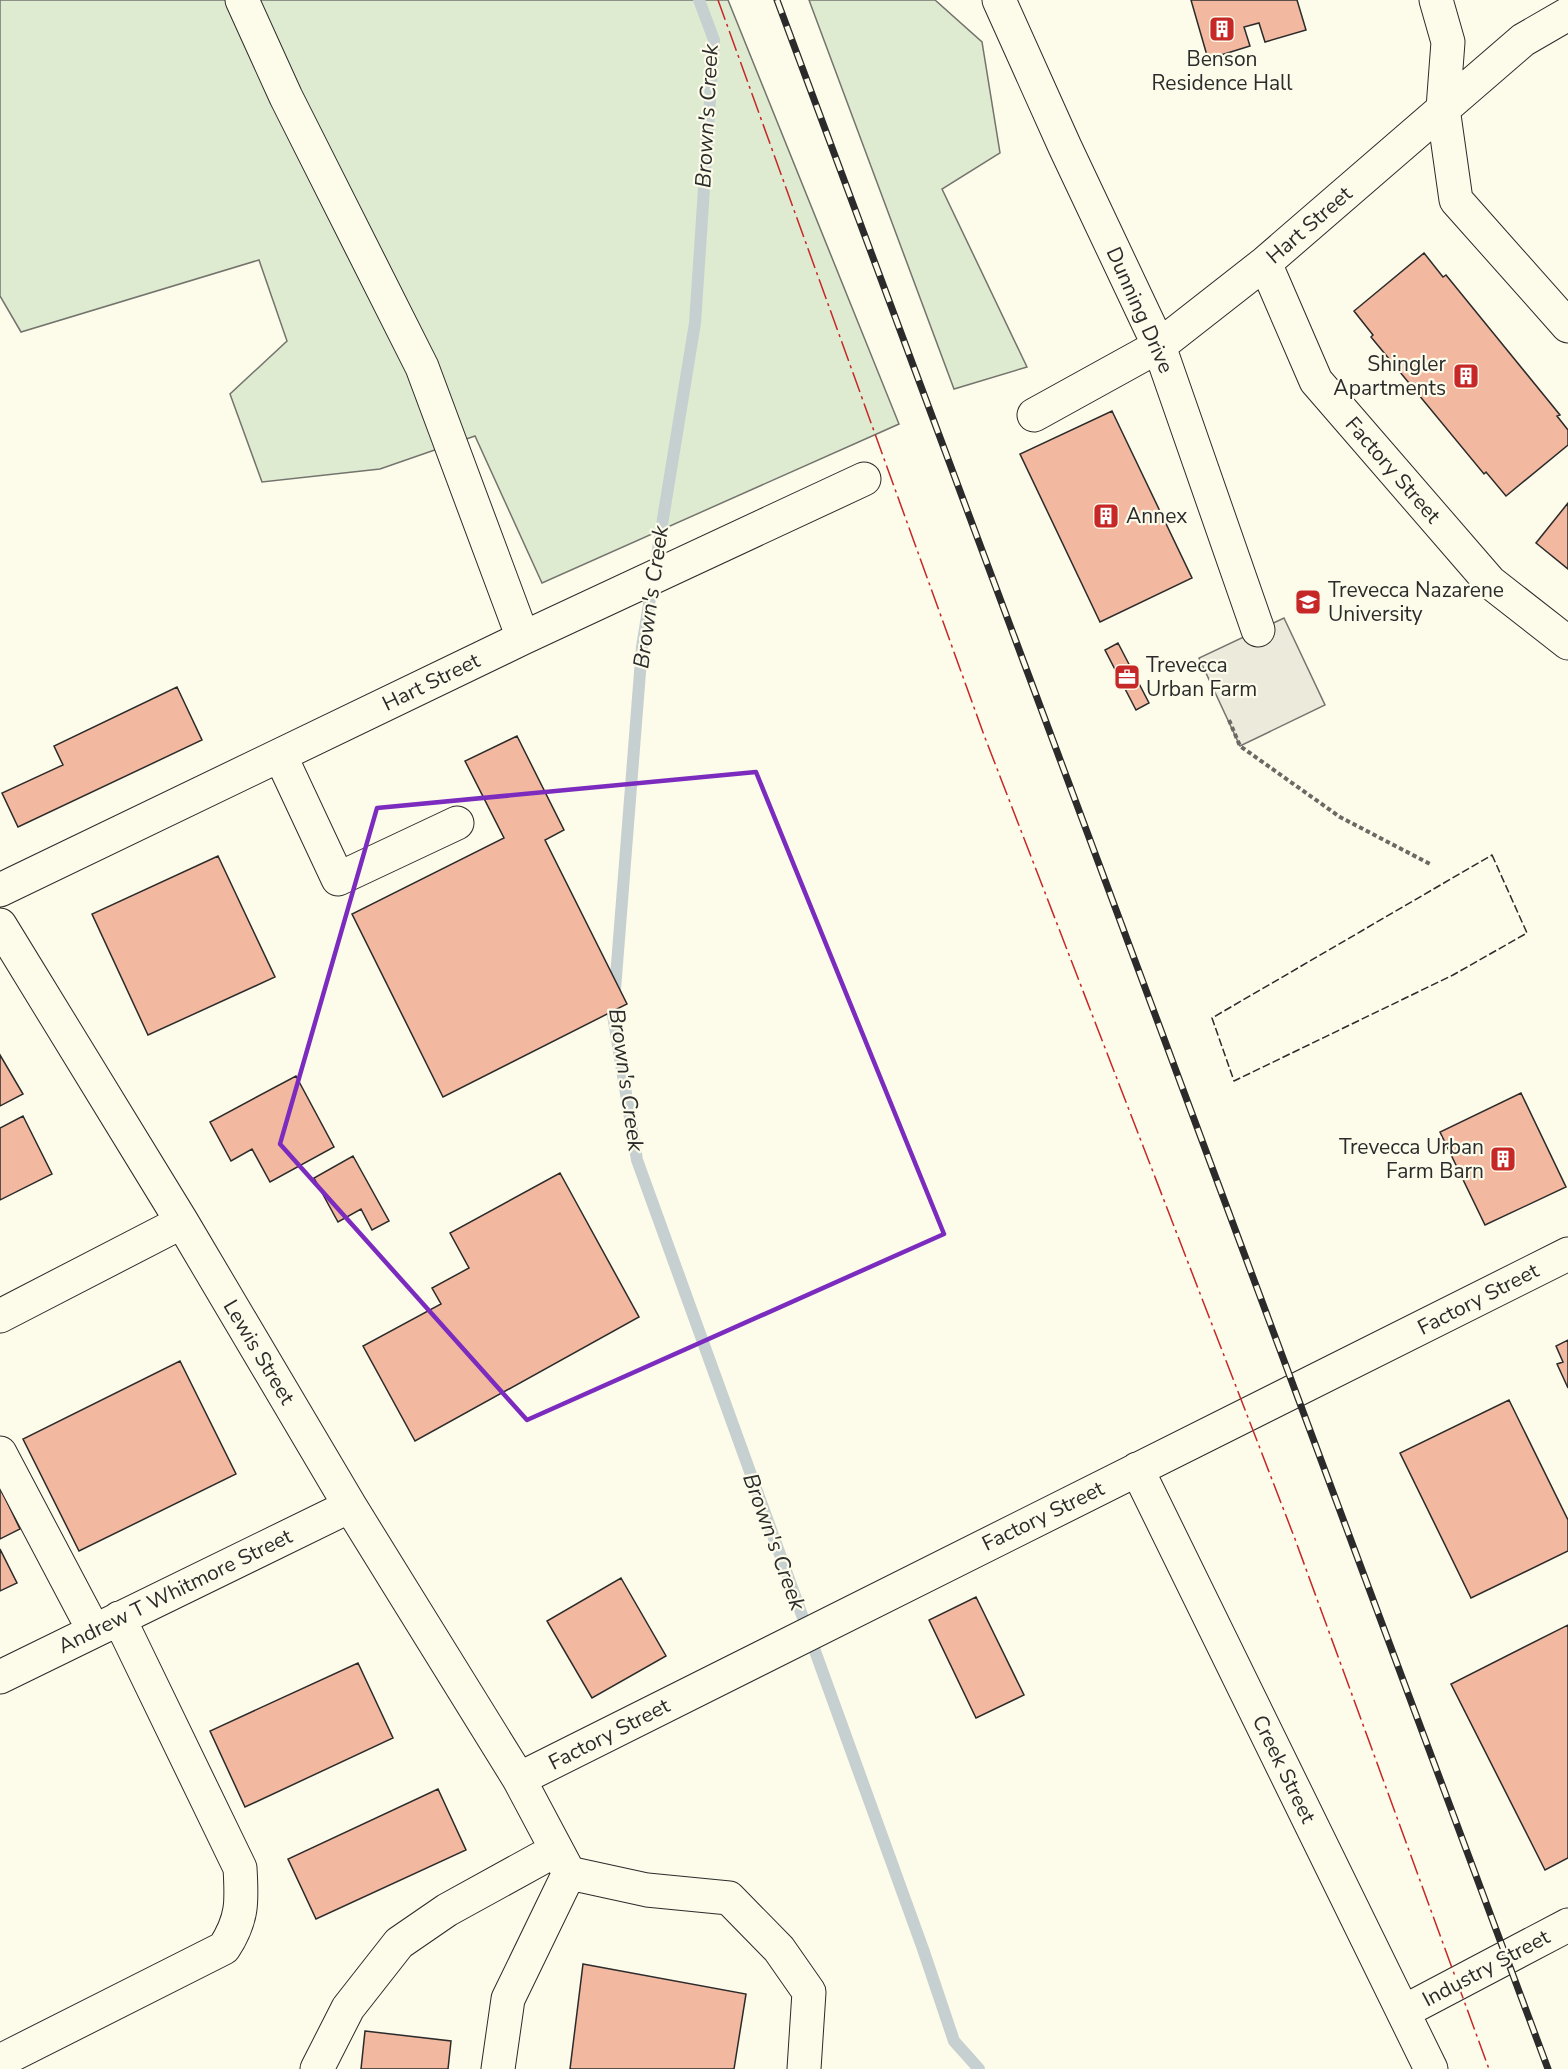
<svg xmlns="http://www.w3.org/2000/svg" width="1568" height="2069" viewBox="0 0 1568 2069" font-family="'Nunito Sans',sans-serif">
  <rect width="100%" height="100%" fill="#fdfbea"/>
  <!-- green -->
  <path fill="#deebd1" stroke="#74746e" stroke-width="1.5" d="M0 0H728L899 424 542 583 475 436 380 469 262 482 230 394 287 341 259 260 21 332 0 296Z
    M809 0H935L982 42 1000 153 942 189 1027 367 954 389Z"/>
  <!-- parking -->
  <path fill="#eceadb" stroke="#74746e" stroke-width="1.5" d="M1284 618 1325 705 1240 746 1199 658Z"/>
  <g fill="none" stroke-linecap="round" stroke-linejoin="round">
    <!-- stream -->
    <path stroke="#c7d0d0" stroke-width="12" d="M699 0 714 40 695 323 642 647 613 1015 637 1160 923 1949 954 2041 979 2069"/>
  </g>
  <!-- building -->
  <path fill="#f2b8a0" stroke="#2b2b2b" stroke-width="1.5" d="M1191 0H1297L1306 30 1265 42 1259 23 1244 27 1250 46 1208 59Z
    M1424 253 1443 277 1446 275 1560 415 1557 416 1568 430V445L1506 496 1486 472 1484 474 1371 337 1373 335 1354 311Z
    M1112 411 1192 578 1100 622 1020 454Z
    M1568 503V569L1536 543Z
    M1118 643 1149 703 1136 710 1105 650Z
    M177 687 202 740 18 827 2 793 63 765 54 746Z
    M517 736 564 830 545 840 627 1004 443 1097 352 914 504 838 465 761Z
    M218 856 275 977 148 1035 92 914Z
    M0 1055 23 1094 0 1106Z
    M296 1076 334 1147 270 1182 252 1149 231 1161 210 1122Z
    M1521 1093 1566 1187 1485 1225 1440 1132Z
    M23 1116 52 1174 0 1200V1128Z
    M353 1156 389 1221 372 1230 361 1209 338 1222 314 1178Z
    M560 1173 639 1317 415 1441 363 1346 441 1304 432 1288 469 1268 450 1233Z
    M1568 1340V1388L1557 1364 1563 1362 1556 1346Z
    M180 1361 236 1474 79 1551 23 1439Z
    M1509 1400 1568 1520V1551L1471 1598 1400 1453Z
    M0 1487 20 1529 0 1539Z
    M0 1549 17 1583 0 1591Z
    M621 1578 666 1656 592 1698 547 1621Z
    M976 1597 1024 1695 976 1718 929 1620Z
    M1568 1625V1858L1545 1870 1451 1684Z
    M358 1663 393 1738 245 1807 210 1731Z
    M438 1789 466 1850 316 1919 288 1859Z
    M583 1964 746 1994 734 2069H570Z
    M365 2031 451 2041 448 2069H361Z"/>
  <g fill="none" stroke-linecap="round" stroke-linejoin="round">
    <defs>
      <path id="minor" d="M242 0 286 97 422 367 523 638
        M999 0 1065 147 1159 346 1258 630
        M1436 0 1448 42 1443 108 1456 200 1568 326
        M1265 263 1316 381 1490 582 1568 643
        M1034 415 1159 346 1265 263 1523 40 1568 14
        M280 755 338 879 457 823
        M0 890 523 638 864 479
        M0 925 182 1222 350 1506 519 1779 569 1873 647 1890 729 1898 779 1949 809 1992 804 2069
        M0 1316 182 1222
        M0 1453 94 1631
        M1137 1469 1431 2069
        M0 1677 350 1506
        M519 1779 1568 1254
        M1403 2012 1568 1925
        M0 2061 224 1948C243 1919 242 1901 240 1868L119 1618
        M317 2069 348 2008 399 1943 447 1910 556 1850
        M498 2069 508 1999 569 1873"/>
    </defs>
    <!-- minor casing -->
    <use href="#minor" stroke="#2b2b2b" stroke-width="35"/>
    <!-- path -->
    <path stroke="#6a6964" stroke-width="4" stroke-dasharray="4.5 3" stroke-linecap="butt" d="M1229 720 1240 746 1340 817 1430 864"/>
    <!-- minor -->
    <use href="#minor" stroke="#fdfbea" stroke-width="33"/>
    <defs>
      <path id="rail" d="M777 0 1548 2069"/>
    </defs>
    <!-- rail casing -->
    <use href="#rail" stroke="#2b2b2b" stroke-width="7"/>
    <!-- rail -->
    <use href="#rail" stroke="#fdfbea" stroke-width="4.5" stroke-dasharray="14" stroke-linecap="butt"/>
    <!-- fence -->
    <path stroke="#2b2b2b" stroke-width="1.5" stroke-dasharray="8 3" stroke-linecap="butt" d="M1492 855 1527 933 1453 975 1234 1081 1212 1018Z"/>
    <!-- power -->
    <path stroke="#c62828" stroke-width="1.5" stroke-dasharray="21 4.5 3 4.5" stroke-linecap="butt" d="M718 0 984 735 1295 1539 1489 2069"/>
  </g>
  <!-- marked area -->
  <path fill="none" stroke="#7b2cbf" stroke-width="4.5" stroke-linejoin="round" d="M756 772 944 1234 527 1420 280 1144 377 808Z"/>
  <!-- icons -->
  <defs>
    <symbol id="building-square" viewBox="-11 -11 22 22"><rect x="-9" y="-9" width="18" height="18" rx="4" fill="#c62828" stroke="#fdfbea"/><path d="M-4-6H4V6H1V3H-1V6H-4ZM-2.5-4.3h1.7v1.8h-1.7ZM.8-4.3h1.7v1.8H.8ZM-2.5-1h1.7V.8h-1.7ZM.8-1h1.7V.8H.8Z" fill="#fff"/></symbol>
    <symbol id="university-square" viewBox="-11 -11 22 22"><rect x="-9" y="-9" width="18" height="18" rx="4" fill="#c62828" stroke="#fdfbea"/><path d="M0-5L7-2L0 1L-7-2ZM-4 1L0 2.5L4 1V4Q0 6-4 4Z" fill="#fff"/></symbol>
    <symbol id="office-square" viewBox="-11 -11 22 22"><rect x="-9" y="-9" width="18" height="18" rx="4" fill="#c62828" stroke="#fdfbea"/><path d="M-6-3h4V-5.5h4V-3h4V5H-6ZM-1-4.5V-3h2v-1.5ZM-6 0V1H6V0Z" fill="#fff"/></symbol>
  </defs>
  <g fill-rule="evenodd">
    <use href="#building-square" x="1207" y="14" width="30" height="30"/>
    <use href="#building-square" x="1451" y="361" width="30" height="30"/>
    <use href="#building-square" x="1091" y="501" width="30" height="30"/>
    <use href="#university-square" x="1293" y="587" width="30" height="30"/>
    <use href="#office-square" x="1112" y="662" width="30" height="30"/>
    <use href="#building-square" x="1488" y="1144" width="30" height="30"/>
  </g>
  <g text-anchor="middle" dominant-baseline="central" stroke-width="4.5" stroke-linejoin="round" paint-order="stroke">
    <!-- poi labels -->
    <g font-size="21" fill="#2b2b2b" stroke="#fdfbea" text-anchor="start">
      <text x="1222" y="59" text-anchor="middle">Benson<tspan x="1222" dy="24">Residence Hall</tspan></text>
      <text x="1446" y="364" text-anchor="end">Shingler<tspan x="1446" dy="24">Apartments</tspan></text>
      <text x="1126" y="516">Annex</text>
      <text x="1328" y="590">Trevecca Nazarene<tspan x="1328" dy="24">University</tspan></text>
      <text x="1146" y="665">Trevecca<tspan x="1146" dy="24">Urban Farm</tspan></text>
      <text x="1484" y="1147" text-anchor="end">Trevecca Urban<tspan x="1484" dy="24">Farm Barn</tspan></text>
    </g>
    <!-- street labels -->
    <g font-size="21" fill="#2b2b2b" stroke="#fdfbea">
      <text transform="translate(1309 225) rotate(-41)">Hart Street</text>
      <text transform="translate(1140 310) rotate(66)">Dunning Drive</text>
      <text transform="translate(1393 470) rotate(49)">Factory Street</text>
      <text transform="translate(431 682) rotate(-26)">Hart Street</text>
      <text transform="translate(1478 1299) rotate(-27)">Factory Street</text>
      <text transform="translate(259 1352) rotate(59)">Lewis Street</text>
      <text transform="translate(1043 1516) rotate(-26)">Factory Street</text>
      <text transform="translate(175 1591) rotate(-26)">Andrew T Whitmore Street</text>
      <text transform="translate(609 1734) rotate(-27)">Factory Street</text>
      <text transform="translate(1284 1769) rotate(64)">Creek Street</text>
      <text transform="translate(1486 1968) rotate(-28)">Industry Street</text>
    </g>
    <!-- water labels -->
    <g font-size="22" font-style="italic" fill="#2b2b2b" stroke="#fdfbea">
      <text transform="translate(707 116) rotate(-87)">Brown's Creek</text>
      <text transform="translate(651 597) rotate(-82)">Brown's Creek</text>
      <text transform="translate(626 1080) rotate(82)">Brown's Creek</text>
      <text transform="translate(774 1542) rotate(70)">Brown's Creek</text>
    </g>
  </g>
</svg>
